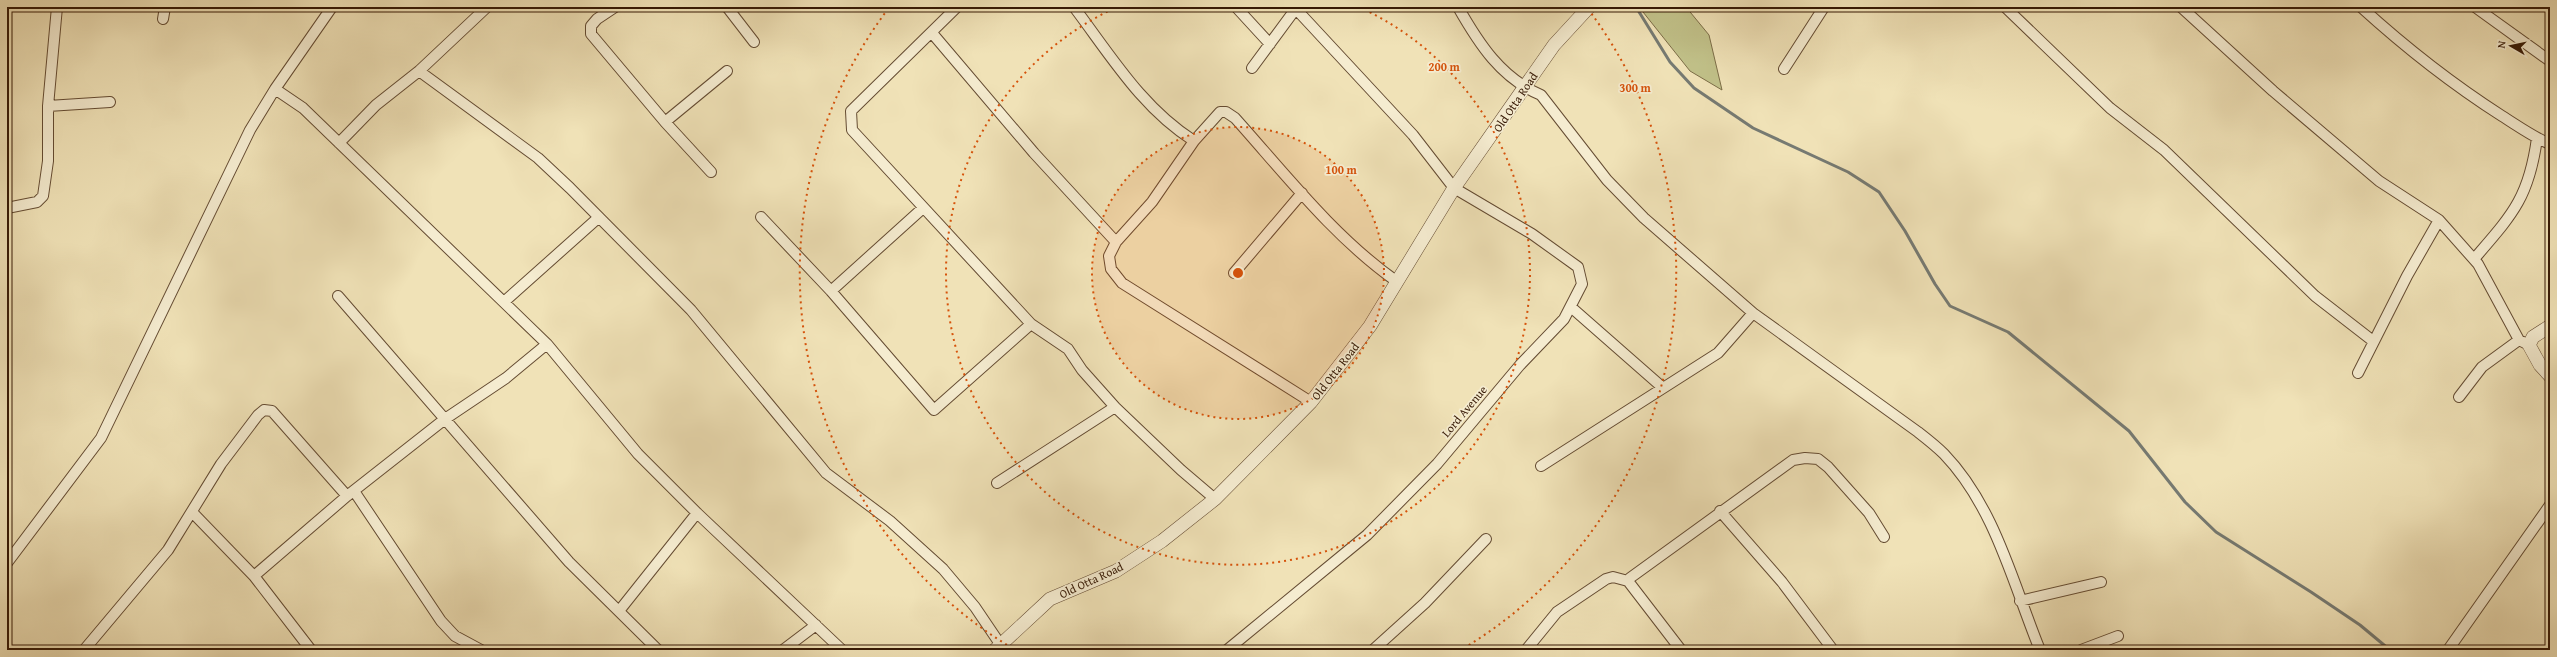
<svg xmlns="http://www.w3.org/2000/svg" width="2557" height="657" viewBox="0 0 2557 657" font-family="'Gentium Book Plus',serif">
  <rect width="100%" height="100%" fill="#f0e2b7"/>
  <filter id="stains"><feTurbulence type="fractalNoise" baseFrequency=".005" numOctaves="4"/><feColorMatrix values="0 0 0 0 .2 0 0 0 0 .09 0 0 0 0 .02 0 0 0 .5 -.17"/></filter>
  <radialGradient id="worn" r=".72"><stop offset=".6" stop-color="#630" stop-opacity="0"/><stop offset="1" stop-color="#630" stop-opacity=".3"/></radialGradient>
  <!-- grass -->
  <path fill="#c1c189" stroke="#7c6d47" d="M1639 7H1686L1709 35 1722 90 1690 71Z"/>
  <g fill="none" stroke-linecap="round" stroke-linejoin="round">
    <!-- stream -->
    <path stroke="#767a72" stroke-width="3" d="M1636 7 1670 62 1694 88 1753 128 1848 172 1879 192 1905 231 1935 284 1950 306 2008 332 2129 431 2185 502 2216 532 2311 592 2360 625 2390 650"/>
    <defs>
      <path id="minor" d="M615 7 597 19 591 26V34L665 122 711 172
        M727 7 754 42
        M957 7 851 111 852 130 1031 324 1068 349 1082 370 1115 407 1181 470 1215 499
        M1074 7C1111 56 1142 108 1194 141
        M1236 7 1270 44
        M1458 7C1479 44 1501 78 1541 95L1607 180 1644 218 1753 313 1918 432C1927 439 1936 446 1944 454 1995 507 2013 584 2040 650
        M2005 7 2110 108 2164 150 2315 296 2373 341
        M2181 7 2273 91 2379 181 2439 220 2478 264 2519 340 2529 345
        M2361 7C2405 47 2452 84 2502 116 2518 126 2533 137 2550 144
        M2475 7 2550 61
        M163 19 165 7
        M932 33 1034 153 1116 242
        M1252 68 1297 7
        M1784 69 1824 7
        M419 71 538 158 570 188 691 310 826 473 890 521 943 569 975 607 1000 644
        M275 89 303 108 547 344 638 454 697 513 842 650
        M48 106 110 102
        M665 122 727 71
        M339 143 376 105 419 71 487 7
        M7 208 37 202 43 196 48 161V106L57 7
        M761 217 831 291 934 410 1031 324
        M2474 259C2512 215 2529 198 2537 138
        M1234 273 1302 193
        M831 291 923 208
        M338 296 569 562 658 650
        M505 301 598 218
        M1572 308 1662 387
        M2358 373 2407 276 2439 220
        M2459 397 2482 367 2519 340
        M1311 402 1122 283 1111 269 1109 256 1116 242 1152 202 1194 141 1220 112H1226L1235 118C1286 175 1334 237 1396 281
        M1541 466 1718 353 1753 313
        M997 483 1115 407
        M354 491 441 621 455 636 481 650
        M1720 511 1782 582 1833 650
        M192 512 254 576 311 650
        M7 563 101 438 250 130 275 89 332 7
        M254 576 347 496 445 419 506 378 547 344
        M1628 581 1681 650
        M2020 601 2101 582
        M619 611 697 513
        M84 650 168 550 221 464 258 415 264 410 272 411 347 496
        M783 650 816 625
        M1227 650 1367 535 1437 464 1520 365 1564 319 1582 284 1578 267 1532 234 1454 188 1413 135 1296 9
        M1373 650 1425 603 1486 539
        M1526 650 1557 612 1606 579 1613 577 1628 581 1630 578 1793 460 1805 458 1818 459 1828 467 1869 513 1884 537
        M2081 650 2118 636
        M2448 650 2550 505"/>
      <path id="tertiary" d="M2550 326 2533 337 2529 345 2540 365 2550 376
        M995 650 1050 599 1116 571 1162 541 1215 499 1311 402 1370 326 1454 188 1554 45 1589 7"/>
    </defs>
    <!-- minor casing -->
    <use href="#minor" stroke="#644b32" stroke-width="12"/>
    <!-- tertiary casing -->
    <use href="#tertiary" stroke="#644b32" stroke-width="14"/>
    <!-- minor -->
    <use href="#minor" stroke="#f5ecd0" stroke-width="10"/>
    <!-- tertiary -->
    <use href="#tertiary" stroke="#f5ecd0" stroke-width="13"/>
  </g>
  <!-- distance rings -->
  <circle cx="1238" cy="273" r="146" fill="#d6530b" fill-opacity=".12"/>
  <g fill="none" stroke="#d6530b" stroke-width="2" stroke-dasharray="2 4">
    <circle cx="1238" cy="273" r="146"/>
    <path d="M1359 7A292 292 0 1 1 1117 7"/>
    <path d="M1012 648A438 438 0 0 1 888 9M1588 9A438 438 0 0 1 1464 648"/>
  </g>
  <g text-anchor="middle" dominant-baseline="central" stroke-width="3.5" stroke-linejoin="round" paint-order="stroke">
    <!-- street labels -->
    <g font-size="12" fill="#361905" stroke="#f5ecd0">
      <text transform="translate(1515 102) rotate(-56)">Old Otta Road</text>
      <text transform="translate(1335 371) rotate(-52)">Old Otta Road</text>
      <text transform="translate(1464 411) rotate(-50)">Lord Avenue</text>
      <text transform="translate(1091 580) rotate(-25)">Old Otta Road</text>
    </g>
  </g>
  <circle cx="1238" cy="273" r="6" fill="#d6530b" stroke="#f5ecd0" stroke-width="2"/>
  <g font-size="12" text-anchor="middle" font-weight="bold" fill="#d6530b" stroke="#f5ecd0" stroke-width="3.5" stroke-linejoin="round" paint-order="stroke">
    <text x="1444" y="71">200 m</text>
    <text x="1635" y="92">300 m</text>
    <text x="1341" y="174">100 m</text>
  </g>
  <!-- margin -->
  <rect width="2557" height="657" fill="none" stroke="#f0e2b7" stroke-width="24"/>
  <rect x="8" y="8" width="2541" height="641" fill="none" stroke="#361905" stroke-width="2"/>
  <rect x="12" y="12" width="2533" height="633" fill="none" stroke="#361905"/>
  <!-- north arrow -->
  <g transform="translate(2511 46) rotate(279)" stroke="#f5ecd0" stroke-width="3" paint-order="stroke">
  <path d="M0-3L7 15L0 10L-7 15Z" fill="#361905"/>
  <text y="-6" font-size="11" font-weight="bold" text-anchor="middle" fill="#361905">N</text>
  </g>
  <rect width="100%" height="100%" filter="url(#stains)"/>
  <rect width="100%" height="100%" fill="url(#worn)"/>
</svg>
